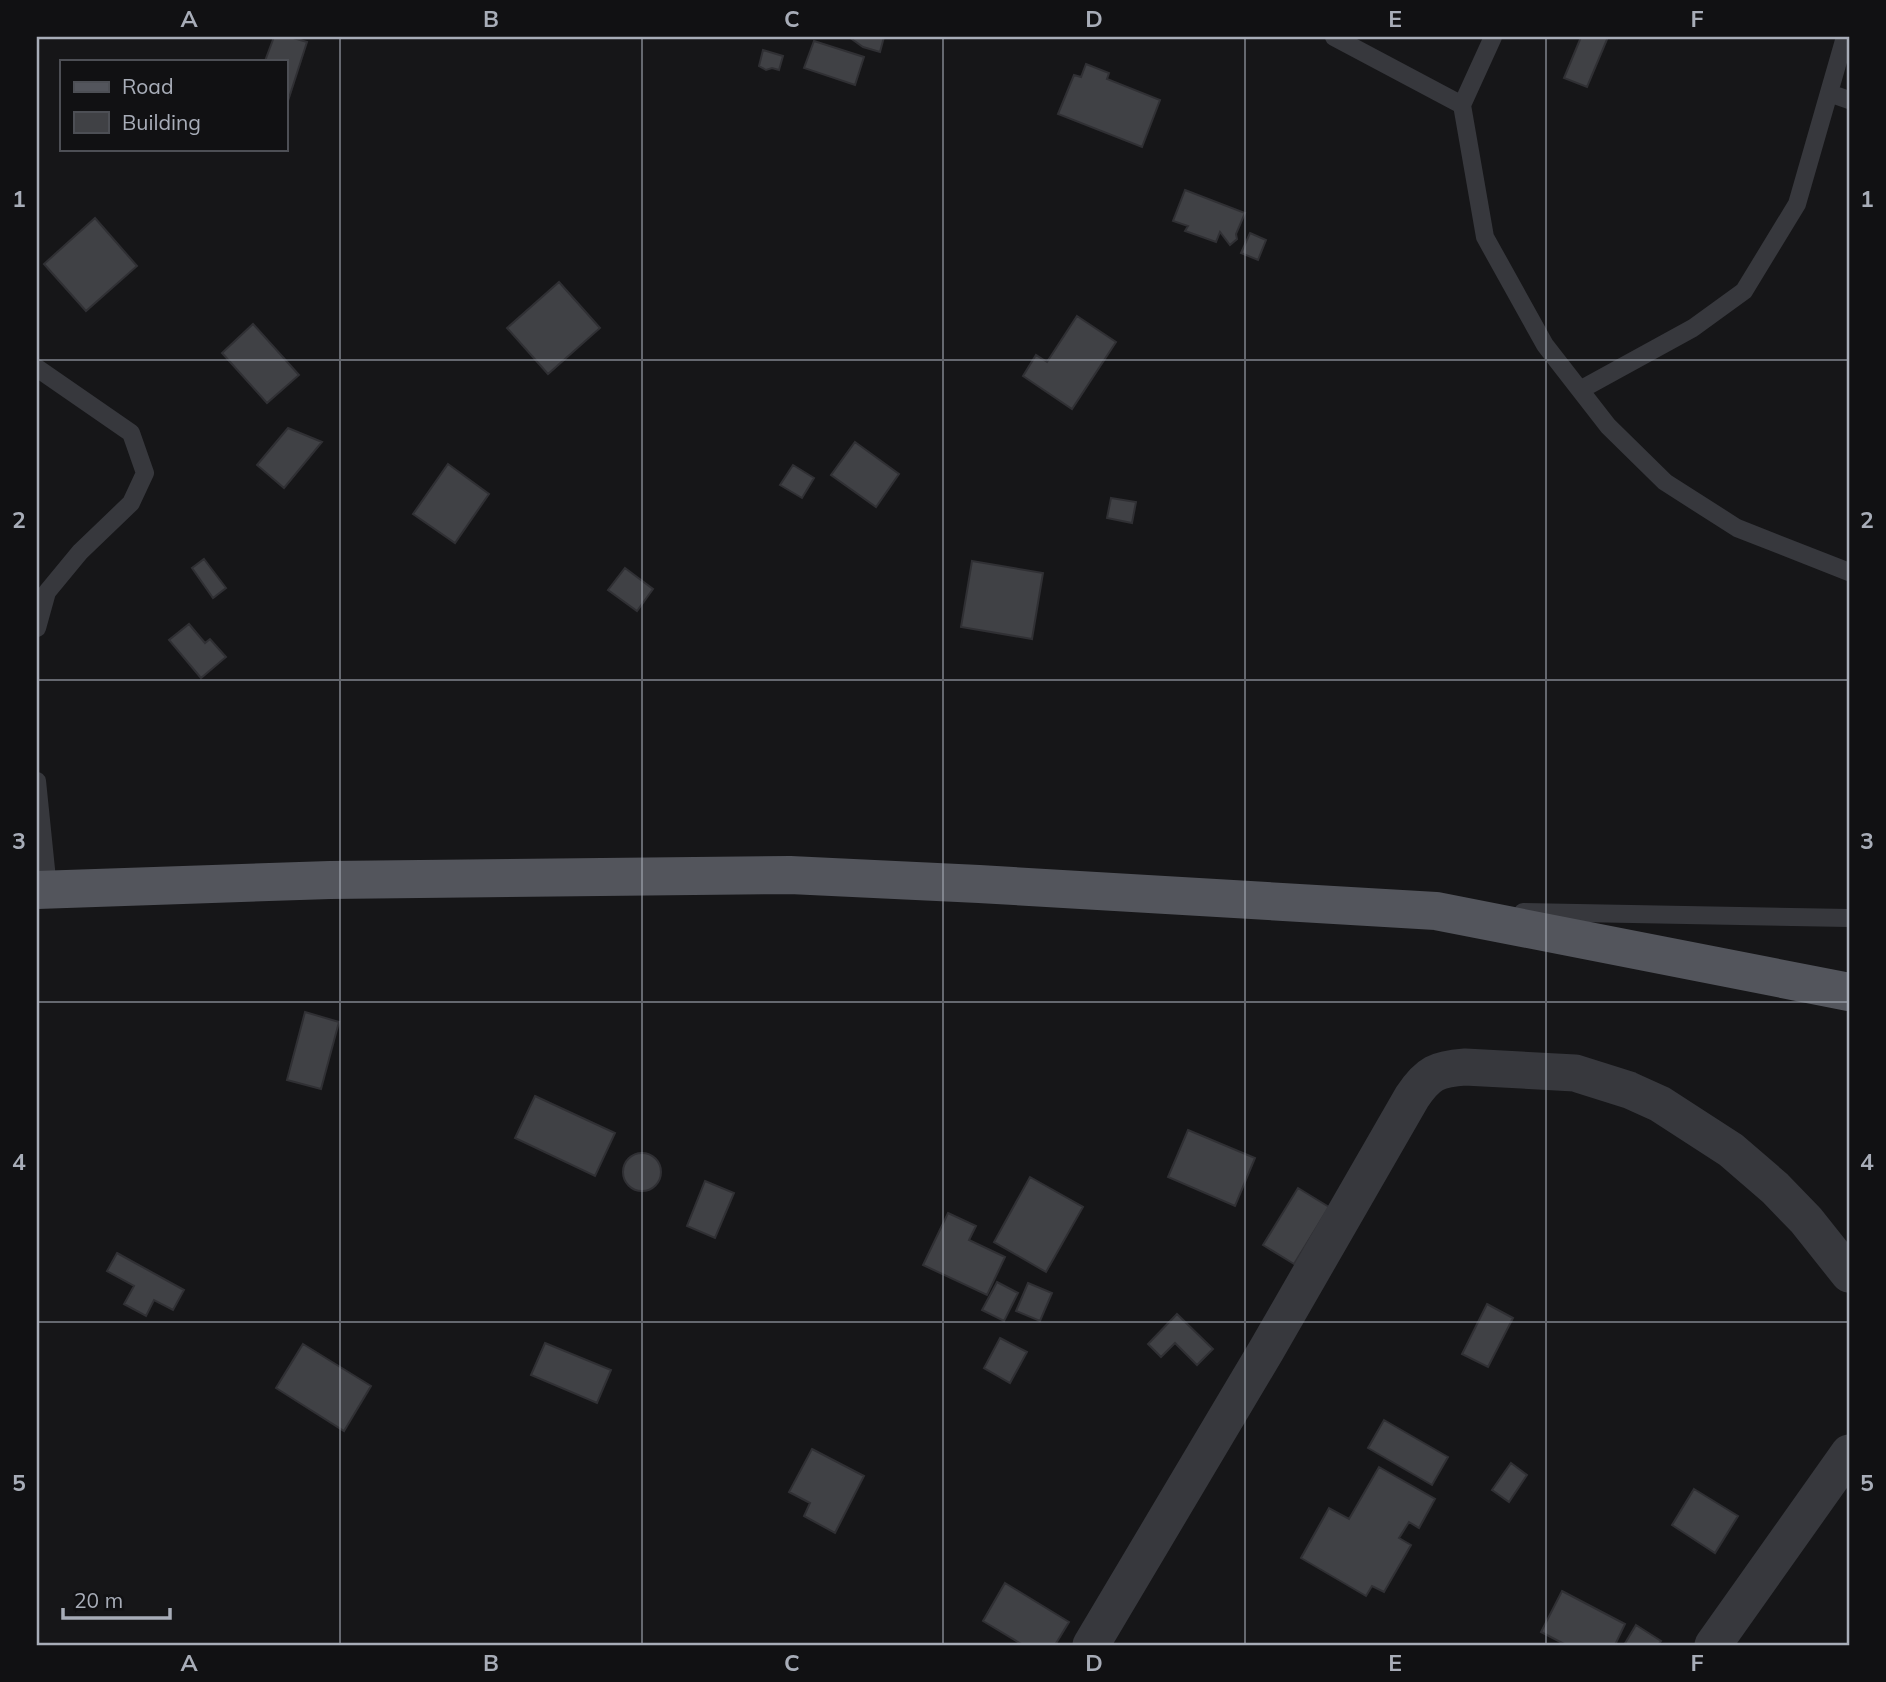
<svg xmlns="http://www.w3.org/2000/svg" width="1886" height="1682" viewBox="0 0 1886 1682" font-family="Mulish,sans-serif">
  <rect width="100%" height="100%" fill="#161618"/>
  <!-- building -->
  <path fill="#404145" stroke="#303034" stroke-width="2" d="M274 37H290L307 42 287 104 285 61H265Z
    M849 37H884L880 52 863 47Z
    M1581 37H1608L1587 87 1564 78Z
    M814 41 864 57 855 85 804 68Z
    M763 50 783 56 779 70 772 68 766 70 759 66Z
    M1086 64 1109 73 1107 79 1160 100 1142 147 1058 114 1074 75 1081 77Z
    M1185 190 1245 213 1236 234 1237 239 1230 245 1220 232 1216 242 1185 231 1188 226 1173 221Z
    M95 218 137 266 86 311 44 264Z
    M1250 233 1266 240 1258 260 1241 253Z
    M559 282 600 328 548 374 507 328Z
    M1077 316 1116 342 1072 409 1023 376 1036 355 1047 362Z
    M253 324 299 375 267 403 222 353Z
    M288 428 322 442 284 488 257 465Z
    M855 442 899 474 876 507 831 475Z
    M448 464 489 494 455 543 413 514Z
    M793 465 814 478 802 498 780 485Z
    M1111 498 1136 502 1132 523 1107 518Z
    M204 559 226 588 213 598 192 568Z
    M972 561 1043 573 1032 639 961 627Z
    M625 568 653 589 637 611 608 590Z
    M189 624 205 643 210 639 226 657 201 678 169 640Z
    M305 1012 339 1022 321 1089 287 1080Z
    M535 1096 615 1133 595 1176 515 1138Z
    M1188 1130 1255 1158 1235 1206 1168 1177Z
    M623 1172a19 19 0 1 1 38 0a19 19 0 1 1-38 0Z
    M1030 1177 1083 1207 1046 1272 994 1242Z
    M705 1181 734 1193 715 1238 687 1226Z
    M1298 1188 1329 1207 1294 1264 1263 1245Z
    M948 1213 976 1226 969 1240 1005 1257 987 1295 923 1265Z
    M117 1253 184 1290 173 1310 154 1300 146 1316 124 1304 134 1286 107 1271Z
    M997 1282 1018 1293 1004 1321 982 1310Z
    M1028 1283 1052 1293 1040 1321 1016 1311Z
    M1487 1304 1513 1318 1488 1367 1462 1354Z
    M1177 1314 1213 1349 1197 1365 1175 1343 1161 1357 1148 1344Z
    M1000 1338 1027 1352 1010 1383 984 1368Z
    M545 1343 611 1370 597 1403 531 1375Z
    M303 1344 371 1386 344 1431 276 1388Z
    M1384 1420 1448 1457 1432 1485 1368 1448Z
    M812 1449 864 1476 835 1533 804 1516 810 1503 789 1492Z
    M1511 1463 1527 1475 1509 1502 1492 1490Z
    M1379 1467 1435 1499 1419 1528 1409 1522 1399 1538 1411 1545 1384 1592 1372 1586 1366 1596 1301 1558 1329 1508 1349 1519Z
    M1694 1489 1738 1516 1715 1553 1672 1525Z
    M1005 1583 1069 1622 1055 1645H1023L983 1621Z
    M1562 1591 1625 1624 1615 1645H1566L1541 1632Z
    M1636 1625 1661 1641 1658 1645H1624Z"/>
  <g fill="none" stroke-linecap="round" stroke-linejoin="round">
    <!-- lane -->
    <path stroke="#37383d" stroke-width="18" d="M1334 37 1462 105 1493 37
      M1829 93 1849 100
      M1462 105 1485 237 1545 345 1608 426 1665 482 1737 528 1849 572
      M37 368 131 433 145 473 131 503 80 552 47 592 37 628
      M1580 390 1693 328 1744 291 1797 204 1845 37
      M37 781 48 889
      M1523 912 1849 918"/>
    <!-- street -->
    <path stroke="#37383d" stroke-width="37" d="M1091 1645 1267 1349 1412 1097C1428 1073 1437 1069 1465 1067L1575 1073 1629 1090 1660 1104 1731 1150 1775 1188 1806 1220 1849 1274
      M1713 1645 1849 1453"/>
    <!-- primary -->
    <path stroke="#53555c" stroke-width="38" d="M37 890 330 880 790 875 979 884 1436 911 1849 992"/>
  </g>
  <!-- grid -->
  <path fill="none" stroke="#a8adb8" stroke-width="2" stroke-opacity="0.55" d="M340 37V1645M642 37V1645M943 37V1645M1245 37V1645M1546 37V1645M37 360H1849M37 680H1849M37 1002H1849M37 1322H1849"/>
  <!-- border -->
  <rect width="1886" height="1682" fill="none" stroke="#111113" stroke-width="77"/>
  <!-- legend -->
  <rect x="60" y="60" width="228" height="91" fill="#111113" stroke="#4d4f55" stroke-width="2"/>
  <rect x="74" y="82" width="35" height="10" fill="#53555c" stroke="#4d4f55" stroke-width="2"/>
  <text x="122" y="94" font-size="21" fill="#a8adb8">Road</text>
  <rect x="74" y="112" width="35" height="21" fill="#404145" stroke="#4d4f55" stroke-width="2"/>
  <text x="122" y="130" font-size="21" fill="#a8adb8">Building</text>
  <!-- scale -->
  <path d="M63 1608v10h107v-10" fill="none" stroke="#a8adb8" stroke-width="3.5"/>
  <text x="74" y="1608" font-size="21" fill="#a8adb8" stroke="#111113" stroke-width="5" paint-order="stroke">20 m</text>
  <rect x="38" y="38" width="1810" height="1606" fill="none" stroke="#a8adb8" stroke-width="2.5"/>
  <g font-size="23" text-anchor="middle" font-weight="bold" fill="#a8adb8">
    <text x="189" y="27">A</text>
    <text x="491" y="27">B</text>
    <text x="792" y="27">C</text>
    <text x="1094" y="27">D</text>
    <text x="1395" y="27">E</text>
    <text x="1697" y="27">F</text>
    <text x="19" y="207">1</text>
    <text x="1867" y="207">1</text>
    <text x="19" y="528">2</text>
    <text x="1867" y="528">2</text>
    <text x="19" y="849">3</text>
    <text x="1867" y="849">3</text>
    <text x="19" y="1170">4</text>
    <text x="1867" y="1170">4</text>
    <text x="19" y="1491">5</text>
    <text x="1867" y="1491">5</text>
    <text x="189" y="1671">A</text>
    <text x="491" y="1671">B</text>
    <text x="792" y="1671">C</text>
    <text x="1094" y="1671">D</text>
    <text x="1395" y="1671">E</text>
    <text x="1697" y="1671">F</text>
  </g>
</svg>
